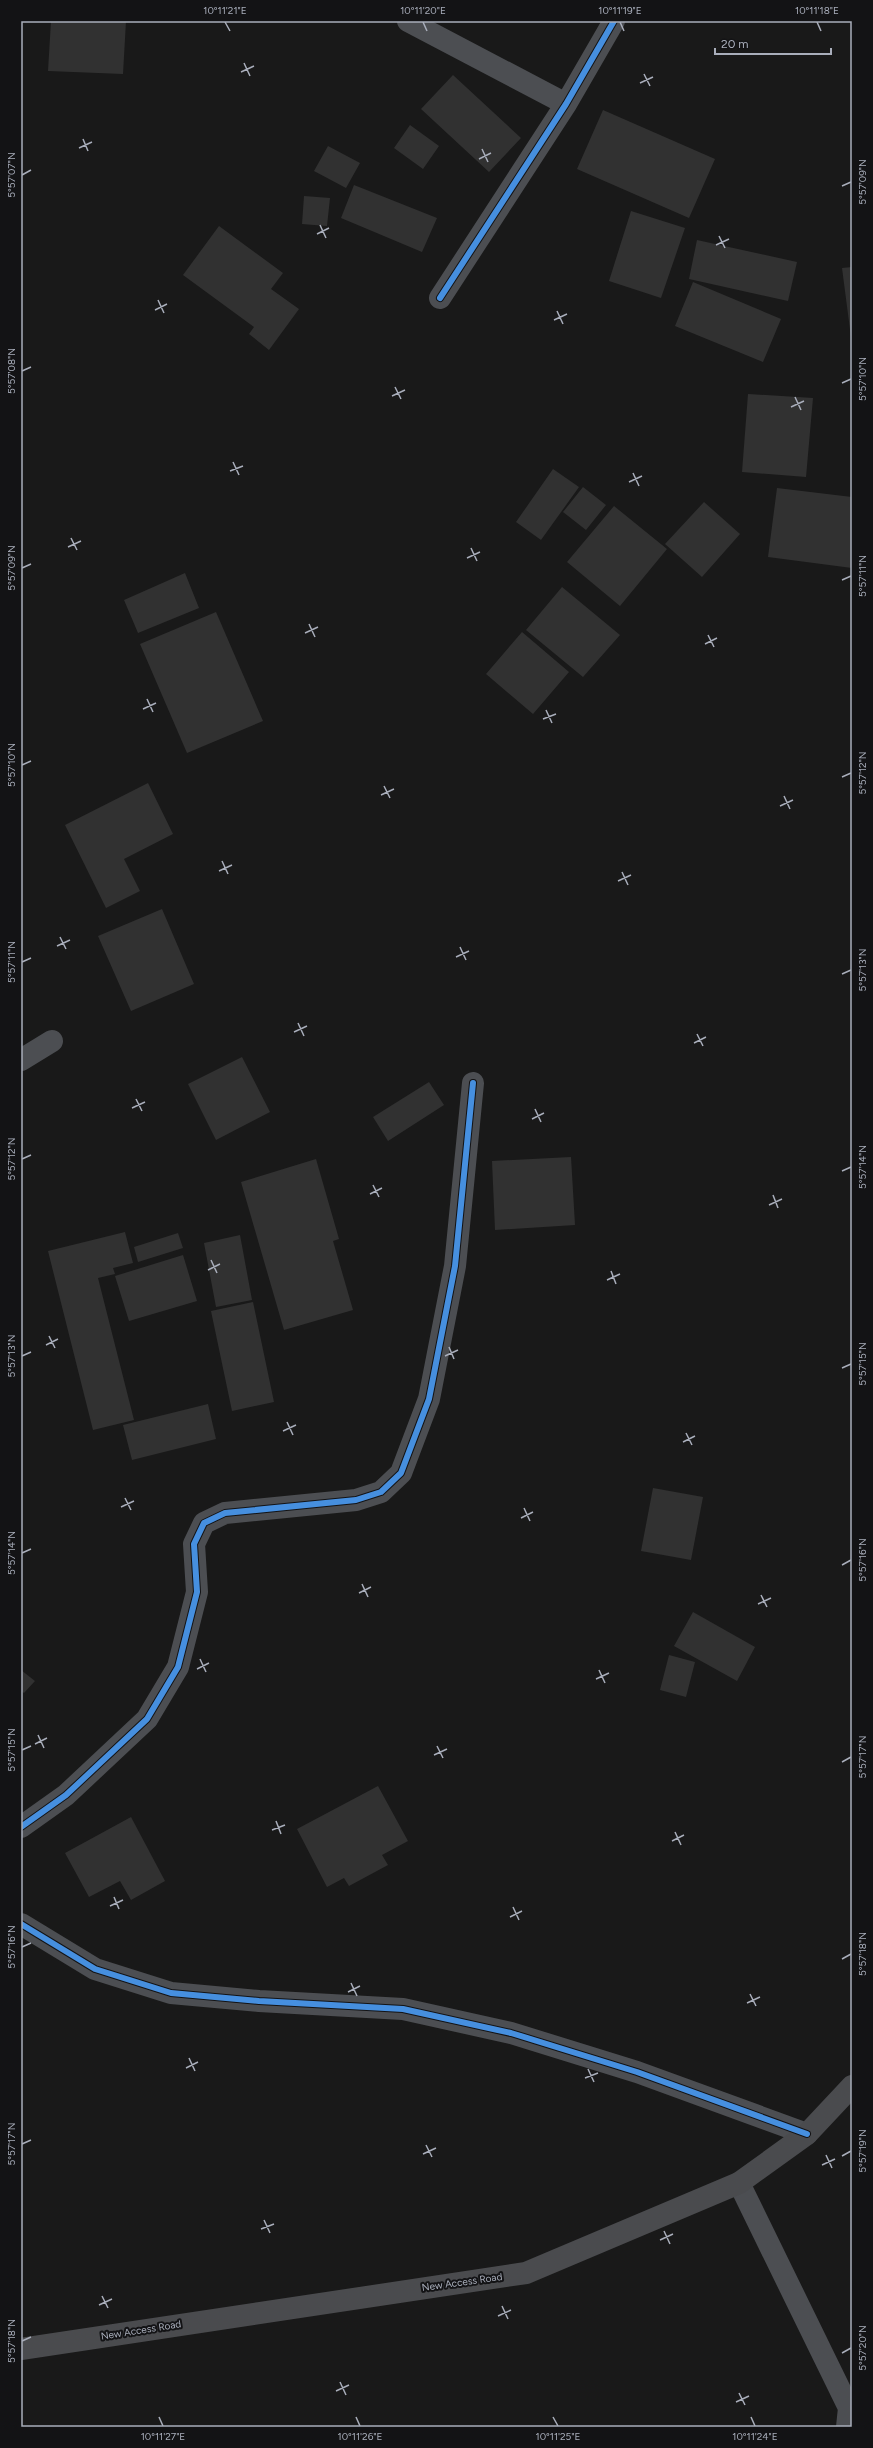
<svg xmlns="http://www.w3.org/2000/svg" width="873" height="2448" viewBox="0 0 873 2448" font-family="Figtree,sans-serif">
  <rect width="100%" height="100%" fill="#191919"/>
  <!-- building -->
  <path fill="#313131" d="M51 21H126L123 74 48 71Z
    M453 75 521 138 489 172 421 109Z
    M603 110 715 159 689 218 577 169Z
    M410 125 439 146 423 169 394 148Z
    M328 146 360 163 346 188 314 171Z
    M354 185 437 218 422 252 341 218Z
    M304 196 330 198 327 226 302 224Z
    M631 211 685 228 661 298 609 281Z
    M219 226 283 273 271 289 299 309 269 350 249 334 254 327 183 275Z
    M697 240 797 262 788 301 689 279Z
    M852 267V337H851L842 268Z
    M693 282 781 319 763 362 675 326Z
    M748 394 813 398 806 477 742 472Z
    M553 469 579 487 541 540 516 522Z
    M583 487 606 505 586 530 563 512Z
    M777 488 852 497V568L768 557Z
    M704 502 740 534 702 577 665 544Z
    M614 506 667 549 620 606 567 562Z
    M185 573 199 608 138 633 124 600Z
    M562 587 620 635 583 677 526 630Z
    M216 612 263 721 187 753 140 644Z
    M522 632 569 672 533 714 486 674Z
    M148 783 173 834 124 859 140 891 106 908 65 825Z
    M162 909 194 984 131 1011 98 936Z
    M242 1057 270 1112 216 1140 188 1084Z
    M429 1082 444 1105 388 1141 373 1117Z
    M571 1157 575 1225 495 1230 492 1161Z
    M316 1159 339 1239 333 1241 353 1310 284 1330 241 1182Z
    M125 1232 133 1263 113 1268 115 1274 98 1278 134 1420 93 1430 48 1251Z
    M178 1233 183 1248 138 1262 134 1247Z
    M240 1235 252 1300 216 1307 204 1243Z
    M183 1255 197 1301 129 1321 115 1276Z
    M253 1302 274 1402 232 1411 211 1311Z
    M208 1404 216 1439 132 1460 123 1425Z
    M653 1488 703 1497 691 1560 641 1551Z
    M693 1612 755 1647 737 1681 674 1646Z
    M669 1655 695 1662 686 1697 660 1690Z
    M21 1670 35 1681 24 1693 21 1691Z
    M378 1786 408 1841 382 1855 388 1865 349 1886 344 1878 327 1887 297 1829Z
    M131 1817 165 1881 131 1900 120 1881 89 1897 65 1853Z"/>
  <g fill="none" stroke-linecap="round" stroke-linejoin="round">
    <!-- minor -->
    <path stroke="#4c4e52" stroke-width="22" d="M408 21 566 104
      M440 298 566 104 614 21
      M21 1060 52 1041
      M21 1827 66 1795 147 1719 178 1667 197 1592 194 1544 204 1523 225 1513 356 1500 381 1492 401 1473 429 1399 455 1266 473 1083
      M21 1924 95 1969 171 1993 259 2001 403 2009 511 2033 637 2072 807 2134
      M739 2183 849 2408 847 2427"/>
    <!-- major -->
    <path stroke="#4a4b4e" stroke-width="22" d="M21 2349 526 2273 739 2183 807 2134 852 2086"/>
    <defs>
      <path id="cycleway" d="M440 298 566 104 614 21
        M21 1827 66 1795 147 1719 178 1667 197 1592 194 1544 204 1523 225 1513 356 1500 381 1492 401 1473 429 1399 455 1266 473 1083
        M21 1924 95 1969 171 1993 259 2001 403 2009 511 2033 637 2072 807 2134"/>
    </defs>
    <!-- cycleway casing -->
    <use href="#cycleway" stroke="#131315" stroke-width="8"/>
    <!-- cycleway -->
    <use href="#cycleway" stroke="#468fdf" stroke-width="6"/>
  </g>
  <!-- ticks -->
  <path fill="none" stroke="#a9aebb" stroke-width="1.5" d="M225 22 230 31M423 22 427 31M620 22 624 31M817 22 821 31M244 63 250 76M241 72 254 66M644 74 650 86M640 83 653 77M83 139 88 151M79 148 92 142M482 149 488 162M479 159 491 153M22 175 31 170M842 186 851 182M320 225 326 238M317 234 329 228M719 236 725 248M716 245 729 239M158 300 164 313M155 310 167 304M557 311 563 324M554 320 567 314M22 371 31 367M842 383 851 379M395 387 401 399M392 396 405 390M795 397 801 410M791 407 804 401M233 462 239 475M230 471 243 466M633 473 639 486M629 482 642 476M71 538 77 550M68 547 81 541M471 548 477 561M467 558 480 552M22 568 31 564M842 580 851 576M309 624 315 637M305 633 318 627M708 635 714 647M705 644 717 638M147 699 153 712M143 709 156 703M546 710 552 723M543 719 556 714M22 765 31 761M842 777 851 773M384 786 390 798M381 795 394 789M784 796 790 809M780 806 793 800M222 861 228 874M219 871 232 865M622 872 628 885M618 881 631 875M60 937 66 949M57 946 70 940M460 947 466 960M456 957 469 951M22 962 31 958M842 974 851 970M298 1023 304 1036M294 1032 307 1026M697 1034 703 1046M694 1043 706 1037M136 1099 142 1111M132 1108 145 1102M535 1109 541 1122M532 1119 544 1113M22 1159 31 1155M842 1171 851 1167M373 1185 379 1197M370 1194 382 1188M773 1195 778 1208M769 1205 782 1199M211 1260 217 1273M208 1270 220 1264M611 1271 616 1284M607 1280 620 1274M49 1336 55 1348M46 1345 58 1339M449 1347 454 1359M22 1356 31 1352M445 1356 458 1350M842 1368 851 1364M287 1422 293 1435M283 1431 296 1425M686 1433 692 1445M683 1442 695 1436M125 1498 131 1510M121 1507 134 1501M524 1508 530 1521M521 1518 533 1512M22 1553 31 1549M842 1565 851 1560M362 1584 368 1597M359 1593 371 1587M761 1595 767 1607M758 1604 771 1598M200 1659 206 1672M197 1669 209 1663M599 1670 605 1683M596 1679 609 1673M38 1735 44 1748M35 1744 47 1738M437 1746 443 1758M22 1750 31 1746M434 1755 447 1749M842 1762 851 1757M276 1821 281 1834M272 1830 285 1825M675 1832 681 1845M672 1841 684 1835M114 1897 119 1909M110 1906 123 1900M513 1907 519 1920M510 1917 522 1911M22 1947 31 1943M842 1959 851 1954M351 1983 357 1996M348 1992 360 1986M750 1994 756 2006M747 2003 760 1997M189 2058 195 2071M186 2068 198 2062M588 2069 594 2082M585 2078 598 2073M22 2144 31 2140M426 2145 432 2157M423 2154 436 2148M826 2155 832 2168M842 2156 851 2151M822 2165 835 2159M264 2220 270 2233M261 2229 274 2224M664 2231 670 2244M660 2240 673 2234M102 2296 108 2308M99 2305 112 2299M502 2306 508 2319M498 2316 511 2310M22 2341 31 2337M842 2353 851 2348M340 2382 346 2395M336 2391 349 2385M739 2393 745 2405M736 2402 749 2396M159 2417 163 2426M356 2417 360 2426M553 2417 558 2426M751 2417 755 2426"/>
  <g text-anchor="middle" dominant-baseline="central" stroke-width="4" stroke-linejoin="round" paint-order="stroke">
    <!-- street labels -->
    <g font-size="10" fill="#a9aebb" stroke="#131315">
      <text transform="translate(462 2282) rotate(-8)">New Access Road</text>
      <text transform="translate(141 2330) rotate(-9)">New Access Road</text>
    </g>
  </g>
  <!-- border -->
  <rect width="873" height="2448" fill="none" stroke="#131315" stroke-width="44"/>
  <!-- scale -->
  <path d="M715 48v6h116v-6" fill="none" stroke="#a9aebb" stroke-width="2"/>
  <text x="721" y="48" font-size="12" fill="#a9aebb" stroke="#131315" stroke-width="3" paint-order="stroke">20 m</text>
  <rect x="22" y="22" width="829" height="2404" fill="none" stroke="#a9aebb" stroke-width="1.5"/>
  <g font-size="10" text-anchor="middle" fill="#a9aebb">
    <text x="225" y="14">10°11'21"E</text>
    <text x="423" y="14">10°11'20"E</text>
    <text x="620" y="14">10°11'19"E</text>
    <text x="817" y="14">10°11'18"E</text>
    <text transform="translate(11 175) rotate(-90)" y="4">5°57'07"N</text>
    <text transform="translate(862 182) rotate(-90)" y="4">5°57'09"N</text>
    <text transform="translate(11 371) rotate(-90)" y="4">5°57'08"N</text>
    <text transform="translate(862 379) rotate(-90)" y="4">5°57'10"N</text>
    <text transform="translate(11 568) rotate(-90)" y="4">5°57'09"N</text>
    <text transform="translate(862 576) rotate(-90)" y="4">5°57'11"N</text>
    <text transform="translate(11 765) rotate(-90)" y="4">5°57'10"N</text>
    <text transform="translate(862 773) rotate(-90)" y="4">5°57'12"N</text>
    <text transform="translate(11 962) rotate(-90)" y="4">5°57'11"N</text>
    <text transform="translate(862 970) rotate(-90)" y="4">5°57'13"N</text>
    <text transform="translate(11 1159) rotate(-90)" y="4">5°57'12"N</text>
    <text transform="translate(862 1167) rotate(-90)" y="4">5°57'14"N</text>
    <text transform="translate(11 1356) rotate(-90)" y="4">5°57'13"N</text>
    <text transform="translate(862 1364) rotate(-90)" y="4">5°57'15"N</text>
    <text transform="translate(11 1553) rotate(-90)" y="4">5°57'14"N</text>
    <text transform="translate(862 1560) rotate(-90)" y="4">5°57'16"N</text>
    <text transform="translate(11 1750) rotate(-90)" y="4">5°57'15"N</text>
    <text transform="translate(862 1757) rotate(-90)" y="4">5°57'17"N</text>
    <text transform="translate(11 1947) rotate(-90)" y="4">5°57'16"N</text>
    <text transform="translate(862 1954) rotate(-90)" y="4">5°57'18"N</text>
    <text transform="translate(11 2144) rotate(-90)" y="4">5°57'17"N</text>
    <text transform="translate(862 2151) rotate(-90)" y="4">5°57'19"N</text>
    <text transform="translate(11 2341) rotate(-90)" y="4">5°57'18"N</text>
    <text transform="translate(862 2348) rotate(-90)" y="4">5°57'20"N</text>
    <text x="163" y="2440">10°11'27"E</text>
    <text x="360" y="2440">10°11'26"E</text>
    <text x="558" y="2440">10°11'25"E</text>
    <text x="755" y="2440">10°11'24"E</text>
  </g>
</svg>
